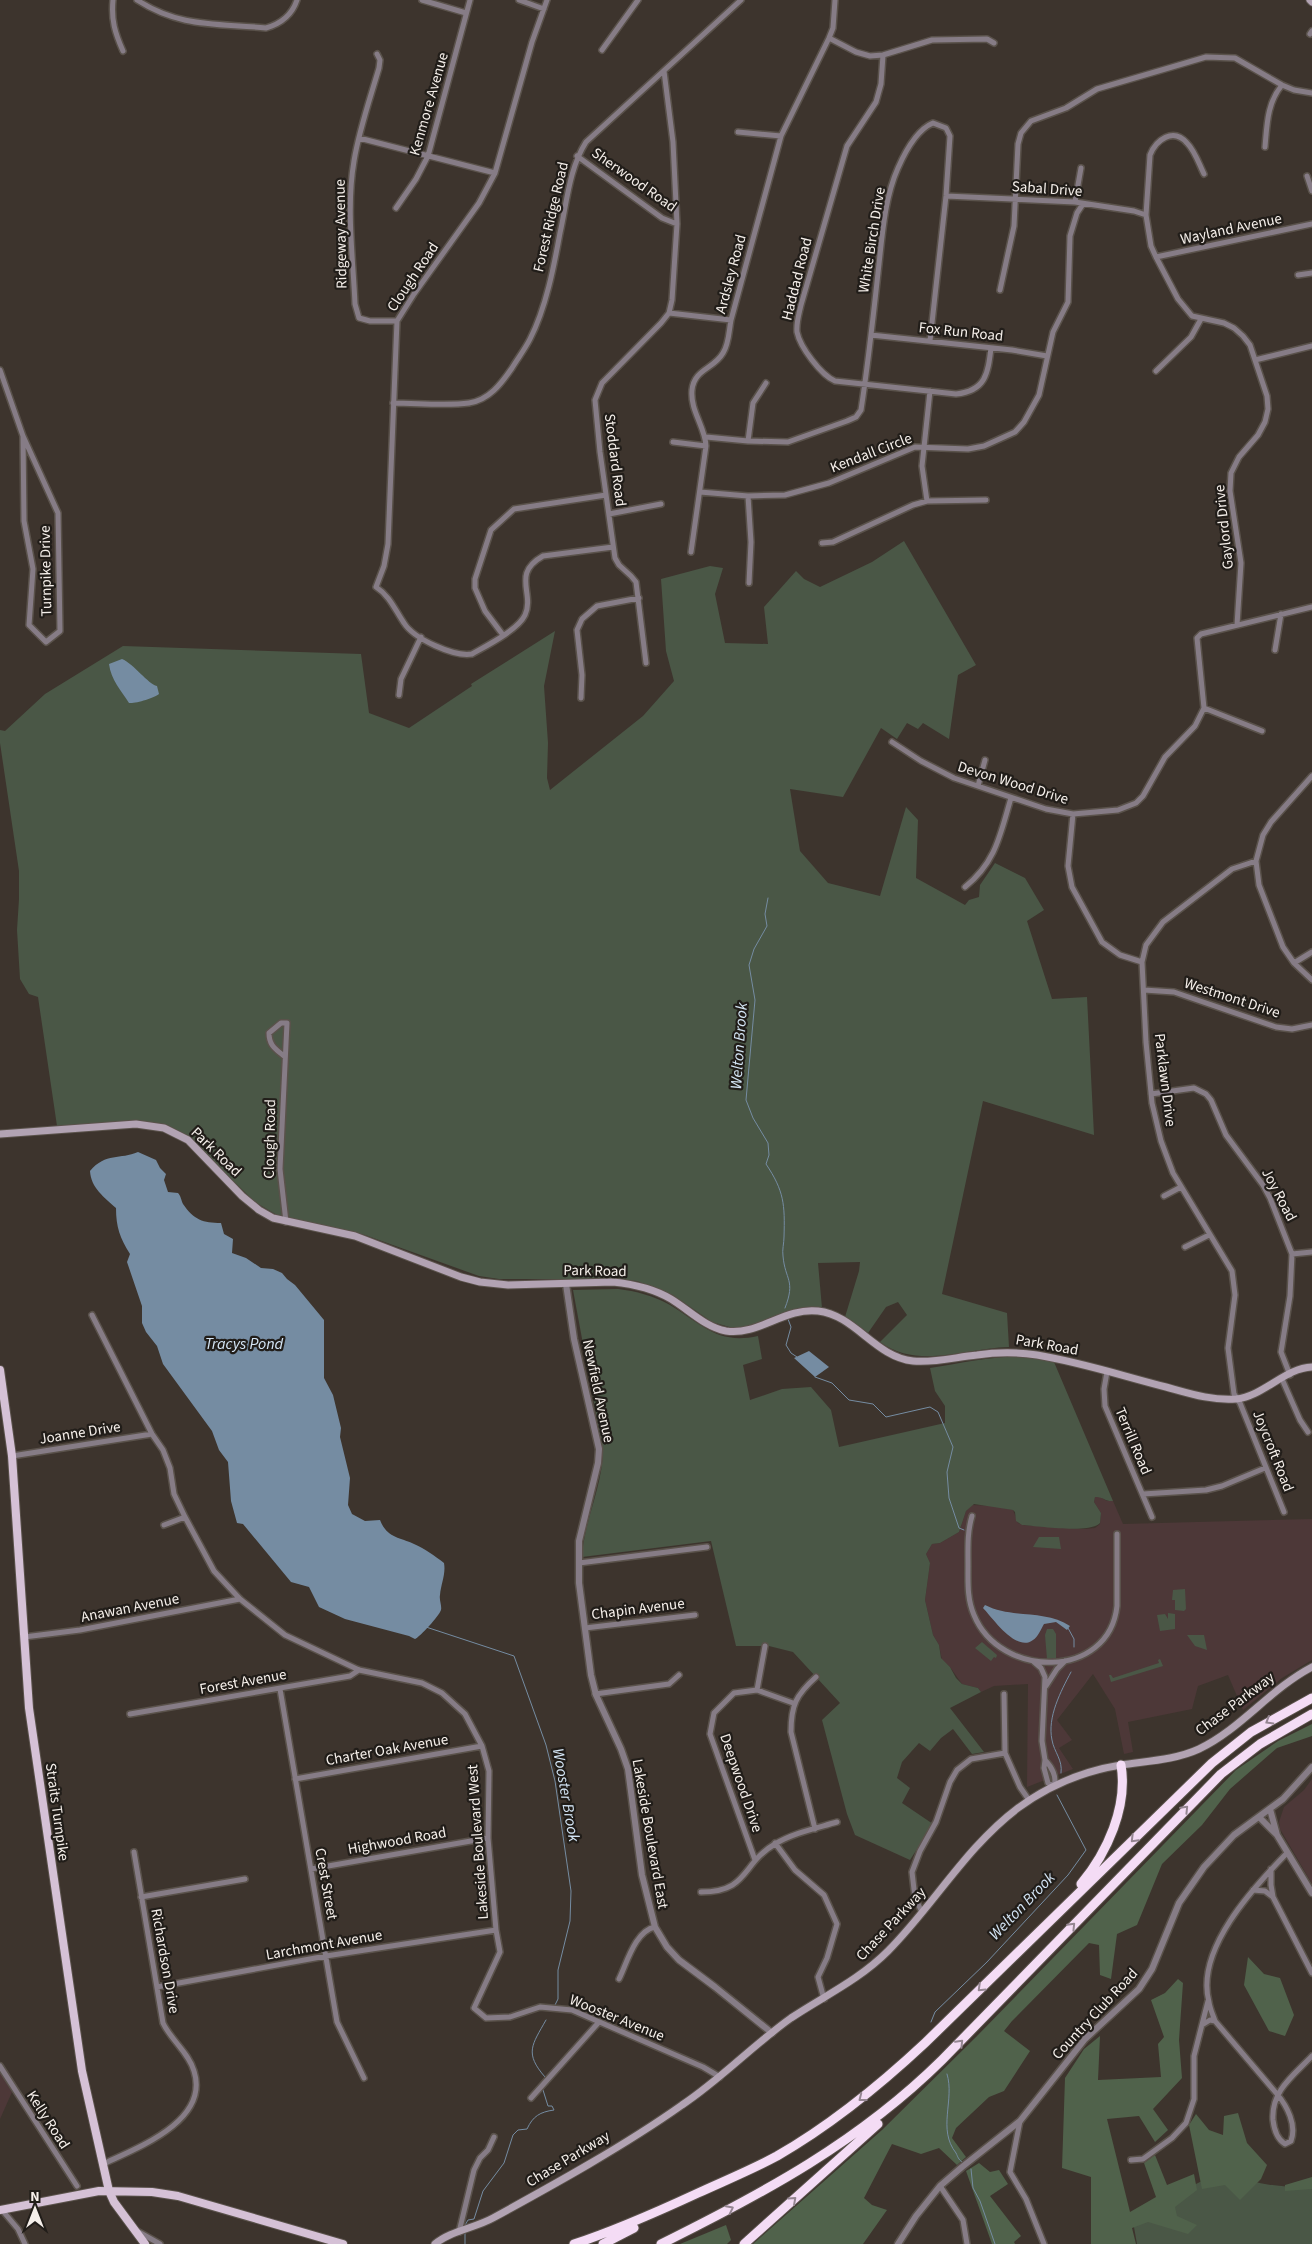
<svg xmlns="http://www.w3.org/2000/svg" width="1312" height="2244" viewBox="0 0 1312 2244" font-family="'Source Sans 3',sans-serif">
  <rect width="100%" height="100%" fill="#3d342d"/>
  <!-- education -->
  <path fill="#4d3838" d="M1095 1497H1100L1107 1501H1113L1123 1524 1312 1519V1660L1282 1678 1243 1710 1228 1675 1198 1686 1192 1709 1128 1722 1133 1752 1124 1754 1115 1709 1093 1674 1057 1720 1072 1740 1059 1748 1073 1769 1027 1787 1028 1684 994 1686 981 1692 978 1688 962 1684 950 1667 942 1660 939 1645 933 1635 925 1600 930 1563 926 1554 932 1544 940 1543 959 1532 966 1511 972 1505 995 1506 1013 1510 1018 1523 1023 1525 1085 1529 1095 1528 1100 1524 1101 1513 1094 1502Z
    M1312 1779V1884L1280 1829 1279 1822 1284 1807 1304 1790Z
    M0 2072 12 2092 0 2119Z"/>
  <!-- green -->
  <path fill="#4a5746" d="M904 541 976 665 958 675 949 739 923 723 918 729 907 723 897 739 881 728 843 797 790 789 800 851 828 883 880 896 906 807 918 820 916 878 965 905 969 900 979 897 980 885 995 863 1025 878 1044 910 1027 921 1052 999 1087 997 1094 1135 983 1101 942 1294 1007 1313 1009 1347C965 1348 919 1370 880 1342L907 1315 898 1302 886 1307 868 1333 845 1317 859 1271 860 1262 818 1263 822 1308 797 1309 751 1327 733 1328 712 1322 673 1295 637 1281 616 1279H499L479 1276 365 1235 277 1215 255 1202 193 1142 168 1126 138 1121 57 1126 38 997 29 994 20 979 17 930 19 899V871L0 743V730L5 731 45 694 123 646 361 654 369 713 409 728 472 686 471 684 555 631 544 686 548 743 547 778 550 790 643 716 674 681 666 651 661 579 710 566 723 568 715 594 725 643 768 644 764 607 796 571 804 579 820 587 872 562Z
    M618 1289C636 1291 654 1296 670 1305 702 1324 717 1345 758 1336L762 1359 743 1365 750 1400 782 1389 811 1387 831 1410 839 1447 945 1423V1406L935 1391 930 1368C972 1362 1012 1350 1054 1362L1113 1501C1106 1502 1102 1496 1095 1497L1094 1502 1101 1513 1100 1523C1090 1534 1038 1526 1022 1525L1016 1521 1015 1512 1013 1510 974 1504 966 1511 959 1532 940 1543 932 1544 926 1554 930 1563 925 1600 933 1635 939 1645 941 1658 950 1667 956 1678 962 1684 978 1688 981 1692 950 1708 984 1752 972 1754 953 1729 941 1738 930 1751 919 1743 902 1762 897 1778 910 1788 902 1803 933 1824 910 1860 855 1835 847 1814 822 1720 840 1703 793 1652 769 1646H736L711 1541 582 1557C584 1521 602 1488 603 1452L573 1290Z
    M1039 1537H1059L1061 1549 1033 1547Z
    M1185 1589 1186 1609 1184 1611 1175 1610V1600H1172L1173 1590Z
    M1168 1613 1175 1614V1629L1160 1631 1157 1615 1165 1614 1168 1619Z
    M1047 1629H1053L1056 1634V1658L1047 1659 1045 1635Z
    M1187 1635H1204L1207 1650 1195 1646Z
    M982 1642 997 1655 996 1658 994 1657 991 1661 975 1648Z
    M1160 1659 1163 1666 1111 1682 1109 1675H1111L1113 1678 1159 1663 1158 1660Z
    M1222 2171C1259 2185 1273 2187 1312 2187V2244H1137L1132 2216Z"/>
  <!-- forest -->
  <path fill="#50624b" d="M1312 1724V1736L1277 1748 1230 1789 1202 1825 1162 1864 1137 1925 1117 1934 1111 1979 1100 1975 1099 1945 1089 1943 1012 2021 1004 2031 1030 2051 1004 2091 989 2097 956 2128 952 2138 966 2157 957 2165 939 2148 921 2154 892 2144 864 2198 872 2205 887 2210 863 2244H753L882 2130 977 2036 1236 1770 1278 1741Z
    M1248 1957 1264 1974 1280 1978 1294 2015 1285 2036 1269 2031 1244 1985Z
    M1178 1979 1183 1983 1179 2040 1182 2078 1153 2109 1168 2130 1155 2142 1139 2116 1107 2119 1130 2212 1156 2197 1144 2163 1155 2155 1167 2185 1194 2174 1197 2190 1175 2207 1177 2216 1197 2225 1188 2234 1148 2222 1132 2228 1136 2244H1091V2177L1062 2168 1065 2078 1084 2049 1100 2036 1098 2080 1161 2077 1158 2044 1164 2037 1151 2000 1165 1993Z
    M1238 2113 1247 2143 1267 2165 1261 2179 1240 2200 1225 2185 1202 2189 1189 2125 1196 2114 1209 2130 1223 2135 1224 2116Z
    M979 2163 990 2172 999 2170 1008 2184 990 2196 1021 2236 1014 2242 1015 2244H992L966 2171Z
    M1312 2177V2189L1285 2191V2185Z
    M726 2225 731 2240 727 2244H680Z"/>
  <!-- water -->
  <path fill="#758ca2" d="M122 659C134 664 148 684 157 686L159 694C154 698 135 704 129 703 121 690 111 680 109 664Z
    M138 1152 156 1160 160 1168 166 1174 164 1180 168 1192 178 1193C181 1196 181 1200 183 1204 194 1220 203 1223 221 1223L224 1234 233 1239 232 1253 246 1258 261 1268 273 1269 282 1273 287 1279 295 1285 324 1320V1378L333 1395 341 1428 340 1437 350 1478 348 1505 352 1514 365 1521 380 1520C387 1538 399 1537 414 1544 424 1548 435 1556 444 1563 446 1574 441 1584 440 1595 439 1600 442 1606 441 1610 439 1616 420 1637 415 1639L409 1636 345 1619 319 1607 309 1587 291 1582 243 1524 237 1523 231 1501 228 1462 219 1450 212 1431 163 1364 157 1346 146 1332 142 1323V1306L127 1262 130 1254C120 1238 116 1227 116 1208 104 1197 91 1188 90 1171 106 1152 120 1160 138 1152Z
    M809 1351 829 1367 815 1377 794 1358Z
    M985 1605C1012 1619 1045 1609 1070 1626L1067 1630 1056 1622 1044 1624C1041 1629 1038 1637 1033 1640 1016 1653 992 1617 983 1608Z"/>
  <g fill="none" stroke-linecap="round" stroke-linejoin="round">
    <!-- stream -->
    <path stroke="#758ca2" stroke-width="1" d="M768 898 765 914 767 926 754 949 749 965 755 1000 746 1100 753 1118 768 1143 769 1155 766 1164C784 1191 785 1204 784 1237 784 1243 782 1250 783 1256 785 1280 796 1280 785 1308
      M788 1319 791 1327 786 1345 791 1353 797 1357
      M815 1377 832 1383 849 1400 873 1404 886 1417 930 1407 938 1412 953 1447 947 1472 949 1498 959 1528 964 1530
      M426 1627 514 1656 546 1745 555 1781 571 1891 570 1921 558 1970V1999L555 2005
      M1068 1628 1074 1639V1647
      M1061 1773C1063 1760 1054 1752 1052 1740 1047 1717 1061 1691 1071 1672
      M931 2022 935 2012 987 1962 1068 1875 1086 1850 1057 1795
      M947 2074C955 2100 937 2129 956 2153 958 2157 958 2159 962 2162
      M545 2077C524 2053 532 2045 546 2020
      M971 2169 973 2188 980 2201 995 2244
      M464 2227 468 2220 474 2219 483 2191 504 2163 513 2135 518 2130 527 2129C533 2116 540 2112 554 2110L552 2106H548L543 2090
      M465 2231V2244"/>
    <defs>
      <path id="minor" d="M113 0C111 20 115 33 123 51
        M137 0C180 28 217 23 266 28 280 24 292 15 297 0
        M422 0 466 13
        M519 0 544 9
        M547 0 532 42 495 173 479 203 414 294 397 321 388 544 384 566 376 587C390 596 395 610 404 623 414 639 454 657 472 654 486 646 518 630 525 615 535 593 511 574 543 556L613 547
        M1310 34 1312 31
        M829 38 856 52 870 56 883 55 932 40 987 39 994 43
        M602 50 638 0
        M377 54 380 60 379 68C370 99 359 130 354 161 346 208 353 257 355 304L359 318 370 321H397
        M883 55 881 84 876 102 847 146 801 305C799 314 796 323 797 332 800 347 821 375 835 381L956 394C986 391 988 373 991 348
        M738 132 781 136
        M359 138 495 173
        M1265 147C1267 125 1267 103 1282 85
        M577 156 662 218 677 224
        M1204 174C1199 164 1195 151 1187 143 1173 127 1156 140 1150 155L1146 215 1151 246 1156 257 1178 299 1192 316 1224 323 1234 328 1243 336 1250 345 1267 396 1268 409 1265 422 1258 435 1239 457 1231 473 1230 491 1241 563 1237 625
        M1307 176 1312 191
        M946 196 1075 202 1134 211 1146 215
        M1075 202 1081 168
        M396 208 416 179 428 156 470 0
        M1156 257 1312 224
        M1298 275 1312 273
        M1000 290 1014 226 1018 144 1021 133 1031 121 1066 108 1097 89 1206 57 1235 58 1282 85 1294 90 1312 93
        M669 313 731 320
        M871 335 1012 350 1047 356
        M1255 360 1312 346
        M0 370 23 436
        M1156 371 1191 337 1201 319
        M393 403C417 403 446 406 469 403 489 400 501 384 512 368 518 358 525 349 530 339 546 308 554 266 560 233 567 202 569 169 586 142L741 0
        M23 436 58 513 60 631 46 642 29 625 33 569 24 521Z
        M706 437 748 441 788 442 847 421 856 417 861 410C868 365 873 319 878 273 882 239 884 199 898 168 905 152 916 130 933 123L946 128 950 136 946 196 930 341
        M748 441 753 403 766 383
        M673 442 706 446
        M700 492 748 496 785 495 829 483 915 447 968 449 984 446 1015 432 1024 422 1039 395 1053 332 1068 302 1070 236 1077 213 1083 204
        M748 496 751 542 749 583
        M927 501 922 466 930 391
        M609 514 661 504
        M822 543 833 542 913 505 927 501 986 500
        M691 552 706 446C705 426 690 411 692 390 694 369 714 369 723 353 729 344 729 330 731 320L781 136 829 38 833 28 835 0
        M503 635 485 611 475 588V579L491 530 514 509 606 495
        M1275 650 1281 614
        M646 663 636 582 631 576 619 565 615 558 600 452 595 400 602 383 661 323 669 313 672 300 677 224 673 142 664 71
        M399 695 401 679 421 637
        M581 698 582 675 577 630 582 619 597 606 639 598
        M1262 731 1204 708 1197 638 1201 634 1312 607
        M892 742 921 761 954 778 1046 809 1073 814 1118 810 1136 803 1143 796 1165 757 1195 726 1204 708
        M1312 776 1271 822 1263 835 1256 861 1259 885 1283 947 1294 963 1312 980
        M978 786 985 760
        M1073 814 1068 866 1072 887 1102 942 1120 955 1142 962
        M1256 861 1232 869 1163 922 1146 945 1142 962 1146 1042 1152 1103 1161 1141 1173 1173 1232 1271 1235 1295 1228 1348 1234 1394 1240 1403 1284 1512
        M965 887C996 862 1000 835 1011 798
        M1294 963 1312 952
        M1144 990 1174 992 1276 1027 1292 1029 1312 1025
        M285 1057C276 1049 269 1046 269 1033L281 1023H287L280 1169 286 1222
        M1151 1094 1194 1088 1206 1094 1211 1100 1226 1135 1263 1185 1270 1198 1292 1254 1290 1296 1281 1352 1290 1375
        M1164 1196 1181 1187
        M1185 1247 1209 1235
        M1292 1254 1312 1252
        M92 1315 152 1434 163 1450 170 1468 174 1494 185 1517 214 1571 240 1599 285 1635 359 1670 422 1683 442 1693 465 1714 482 1746 489 1771 488 1838 496 1930 500 1952 474 2008 486 2018 510 2017 540 2007 572 2010 703 2067 720 2077
        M1107 1372 1104 1389 1105 1406 1152 1517
        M1282 1379 1300 1420 1308 1432
        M12 1456 152 1434
        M1143 1494 1206 1490 1222 1486 1265 1468
        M972 1516C967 1533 968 1549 968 1566 968 1582 967 1599 974 1615 1000 1679 1109 1680 1117 1606V1534
        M164 1525 185 1517
        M579 1563 707 1547
        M585 1628 695 1615
        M24 1637 80 1630 240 1599
        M1033 1661 1041 1668 1045 1677 1042 1741 1045 1760 1044 1768 1048 1783 1054 1786C1057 1777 1052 1767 1045 1760
        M1046 1686 1057 1669 1065 1661
        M280 1689 337 2022 364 2078
        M757 1690 765 1646
        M595 1694 669 1684 679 1675
        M1004 1694 1005 1753 1020 1787 1029 1800
        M130 1714 350 1676 359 1670
        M295 1779 482 1746
        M815 1829 791 1732C791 1705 796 1695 816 1677
        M775 1843 795 1870 824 1895 837 1924 827 1958 818 1977 824 1999
        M755 1860 710 1734 714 1713 734 1693 757 1690 793 1703
        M311 1869 488 1838
        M1271 1869V1885L1273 1897
        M1253 1890 1265 1891 1273 1897 1312 1973
        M701 1892C749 1892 741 1864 775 1844 793 1833 817 1828 837 1822
        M141 1897 245 1879
        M922 1912 915 1898 912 1872 920 1851 936 1822 950 1782 957 1770 971 1759 1005 1753
        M619 1979C627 1963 635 1931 655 1927
        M157 1987 326 1956 496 1930
        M1215 2021C1213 2015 1210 2009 1209 2002 1195 1950 1253 1888 1286 1854
        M1202 2025 1210 2020 1215 2021 1277 2094C1287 2106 1297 2125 1291 2141L1285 2144C1277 2139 1274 2129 1273 2120 1271 2091 1293 2076 1312 2056
        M0 2066 77 2186
        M531 2098 599 2022
        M1020 2121 1010 2172 1026 2199 1044 2244
        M1131 2160 1143 2159 1172 2138 1186 2123 1194 2099V2056L1208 2001
        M103 2164C137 2148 210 2121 194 2071 189 2053 171 2040 163 2023L134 1852
        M940 2186 963 2220 967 2244
        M2 2210 18 2229 25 2244
        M137 2231 160 2244
        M459 2232 474 2170 480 2158 488 2150 494 2137"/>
      <path id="tertiary" d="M566 1284 574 1339 599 1449 598 1463 579 1541V1583L591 1675 596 1695 621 1749 628 1769 642 1875 655 1927 667 1947 679 1960 715 1987 772 2033
        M1270 1809 1277 1835 1312 1893
        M1259 1817 1276 1834
        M898 2244 916 2216 940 2186 962 2167 1020 2121 1085 2039 1139 1989 1152 1969 1179 1903 1204 1867 1234 1835 1283 1799 1312 1767"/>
      <path id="secondary" d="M1310 0 1312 2
        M0 1134 136 1124 164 1128 188 1140 242 1196 259 1210 273 1218 355 1236 461 1277 480 1282 508 1285 613 1282C633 1284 654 1289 671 1299 689 1310 705 1327 726 1331 758 1336 785 1307 818 1311 855 1315 875 1357 913 1361 935 1363 956 1357 977 1355 997 1352 1017 1352 1037 1355 1080 1362 1123 1376 1166 1387 1188 1393 1212 1401 1236 1399 1264 1396 1285 1368 1312 1367
        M435 2244C450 2231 475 2228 493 2218 555 2184 624 2146 682 2105 721 2079 753 2045 791 2018 824 1996 859 1980 888 1951 933 1906 966 1847 1018 1808 1048 1786 1083 1771 1121 1765 1147 1761 1175 1760 1199 1749 1241 1729 1270 1689 1312 1667"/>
      <path id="primary" d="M0 1370 12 1456 29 1708 82 2071 109 2191 114 2202 145 2244
        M0 2210 99 2191 152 2192 178 2196 343 2244"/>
      <path id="motorway" d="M1081 1884C1107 1853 1128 1807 1121 1765
        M574 2244C617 2230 657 2212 698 2193 724 2181 751 2170 777 2156 831 2125 879 2086 925 2043L1212 1763 1251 1732 1312 1698
        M603 2244 634 2228
        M661 2244C764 2193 859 2142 942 2060L1221 1774 1260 1744 1312 1714
        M744 2244 878 2124"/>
    </defs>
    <!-- minor casing -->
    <use href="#minor" stroke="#5a524b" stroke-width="8"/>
    <!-- tertiary casing -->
    <use href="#tertiary" stroke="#5a524b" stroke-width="9"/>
    <!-- secondary casing -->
    <use href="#secondary" stroke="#5a524b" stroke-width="9"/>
    <!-- primary casing -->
    <use href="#primary" stroke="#5a524b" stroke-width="10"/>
    <!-- motorway casing -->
    <use href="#motorway" stroke="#5a524b" stroke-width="11"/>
    <!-- minor -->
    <use href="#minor" stroke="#867c86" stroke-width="5"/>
    <!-- tertiary -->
    <use href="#tertiary" stroke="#867c86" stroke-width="6"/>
    <!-- secondary -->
    <use href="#secondary" stroke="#b2a3b3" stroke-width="7"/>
    <!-- primary -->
    <use href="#primary" stroke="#d5c1d6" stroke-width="8"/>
    <!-- motorway -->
    <use href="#motorway" stroke="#f4dcf5" stroke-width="9"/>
  </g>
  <!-- one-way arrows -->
  <defs><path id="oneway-chevron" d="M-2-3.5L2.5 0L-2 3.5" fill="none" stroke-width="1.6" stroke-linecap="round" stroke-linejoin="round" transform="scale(1.25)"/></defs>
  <g stroke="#958692">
    <use href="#oneway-chevron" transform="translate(1269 1721) rotate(149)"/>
    <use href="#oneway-chevron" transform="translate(1185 1809) rotate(-46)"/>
    <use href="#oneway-chevron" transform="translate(1134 1839) rotate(135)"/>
    <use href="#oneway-chevron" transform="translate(1072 1926) rotate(-46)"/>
    <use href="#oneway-chevron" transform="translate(981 1988) rotate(136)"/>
    <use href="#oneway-chevron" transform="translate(960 2043) rotate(-46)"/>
    <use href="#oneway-chevron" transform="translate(862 2098) rotate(142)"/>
    <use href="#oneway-chevron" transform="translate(793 2200) rotate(-42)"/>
    <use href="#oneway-chevron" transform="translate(730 2209) rotate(-27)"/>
  </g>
  <g text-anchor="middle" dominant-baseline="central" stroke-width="4.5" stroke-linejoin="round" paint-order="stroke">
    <!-- street labels -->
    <g font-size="15" fill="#f5efea" stroke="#211d19">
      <text transform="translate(429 104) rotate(-74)">Kenmore Avenue</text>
      <text transform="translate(634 180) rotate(35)">Sherwood Road</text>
      <text transform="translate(1047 189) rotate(4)">Sabal Drive</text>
      <text transform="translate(551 217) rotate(-77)">Forest Ridge Road</text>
      <text transform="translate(1231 229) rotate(-12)">Wayland Avenue</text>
      <text transform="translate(341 234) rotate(-91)">Ridgeway Avenue</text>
      <text transform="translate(872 240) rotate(-81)">White Birch Drive</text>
      <text transform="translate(731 274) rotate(-75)">Ardsley Road</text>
      <text transform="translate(413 277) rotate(-56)">Clough Road</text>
      <text transform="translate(797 279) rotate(-76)">Haddad Road</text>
      <text transform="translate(961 332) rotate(6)">Fox Run Road</text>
      <text transform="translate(871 453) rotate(-21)">Kendall Circle</text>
      <text transform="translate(615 460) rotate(83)">Stoddard Road</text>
      <text transform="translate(1224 527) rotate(-96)">Gaylord Drive</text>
      <text transform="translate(46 571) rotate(-91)">Turnpike Drive</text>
      <text transform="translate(1013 783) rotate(17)">Devon Wood Drive</text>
      <text transform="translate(1232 998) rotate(18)">Westmont Drive</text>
      <text transform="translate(1165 1080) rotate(83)">Parklawn Drive</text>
      <text transform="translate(270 1139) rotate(-89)">Clough Road</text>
      <text transform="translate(216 1152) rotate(44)">Park Road</text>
      <text transform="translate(1279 1195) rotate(62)">Joy Road</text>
      <text transform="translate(595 1271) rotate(1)">Park Road</text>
      <text transform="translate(1047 1345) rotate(10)">Park Road</text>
      <text transform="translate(598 1391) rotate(78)">Newfield Avenue</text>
      <text transform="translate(80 1433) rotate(-9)">Joanne Drive</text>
      <text transform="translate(1133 1441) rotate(67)">Terrill Road</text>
      <text transform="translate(1273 1451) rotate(68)">Joycroft Road</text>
      <text transform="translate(130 1608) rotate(-11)">Anawan Avenue</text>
      <text transform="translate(638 1609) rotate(-7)">Chapin Avenue</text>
      <text transform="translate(243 1682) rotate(-10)">Forest Avenue</text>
      <text transform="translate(1235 1704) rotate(-37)">Chase Parkway</text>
      <text transform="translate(387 1750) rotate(-10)">Charter Oak Avenue</text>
      <text transform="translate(741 1783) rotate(71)">Deepwood Drive</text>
      <text transform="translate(57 1812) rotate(82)">Straits Turnpike</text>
      <text transform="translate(650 1834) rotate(80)">Lakeside Boulevard East</text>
      <text transform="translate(397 1841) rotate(-10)">Highwood Road</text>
      <text transform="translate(478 1842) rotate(-94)">Lakeside Boulevard West</text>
      <text transform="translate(326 1884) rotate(80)">Crest Street</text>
      <text transform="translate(891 1924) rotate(-47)">Chase Parkway</text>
      <text transform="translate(324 1945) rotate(-10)">Larchmont Avenue</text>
      <text transform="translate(165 1961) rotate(80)">Richardson Drive</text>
      <text transform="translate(1095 2014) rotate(-47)">Country Club Road</text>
      <text transform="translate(617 2018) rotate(22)">Wooster Avenue</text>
      <text transform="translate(48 2120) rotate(57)">Kelly Road</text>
      <text transform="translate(568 2159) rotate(-31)">Chase Parkway</text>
    </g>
    <!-- water labels -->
    <g font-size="16" font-style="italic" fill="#d5e6f6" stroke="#211d19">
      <text transform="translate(739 1046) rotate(-86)">Welton Brook</text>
      <text x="244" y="1344">Tracys Pond</text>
      <text transform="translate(566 1795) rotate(80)">Wooster Brook</text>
      <text transform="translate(1022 1906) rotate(-46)">Welton Brook</text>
    </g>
  </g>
  <!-- north arrow -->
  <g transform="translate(35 2209)" stroke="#211d19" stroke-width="4" paint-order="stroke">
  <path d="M0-4L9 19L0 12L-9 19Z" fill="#f5efea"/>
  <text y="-8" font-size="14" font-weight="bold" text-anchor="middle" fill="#f5efea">N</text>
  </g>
</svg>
